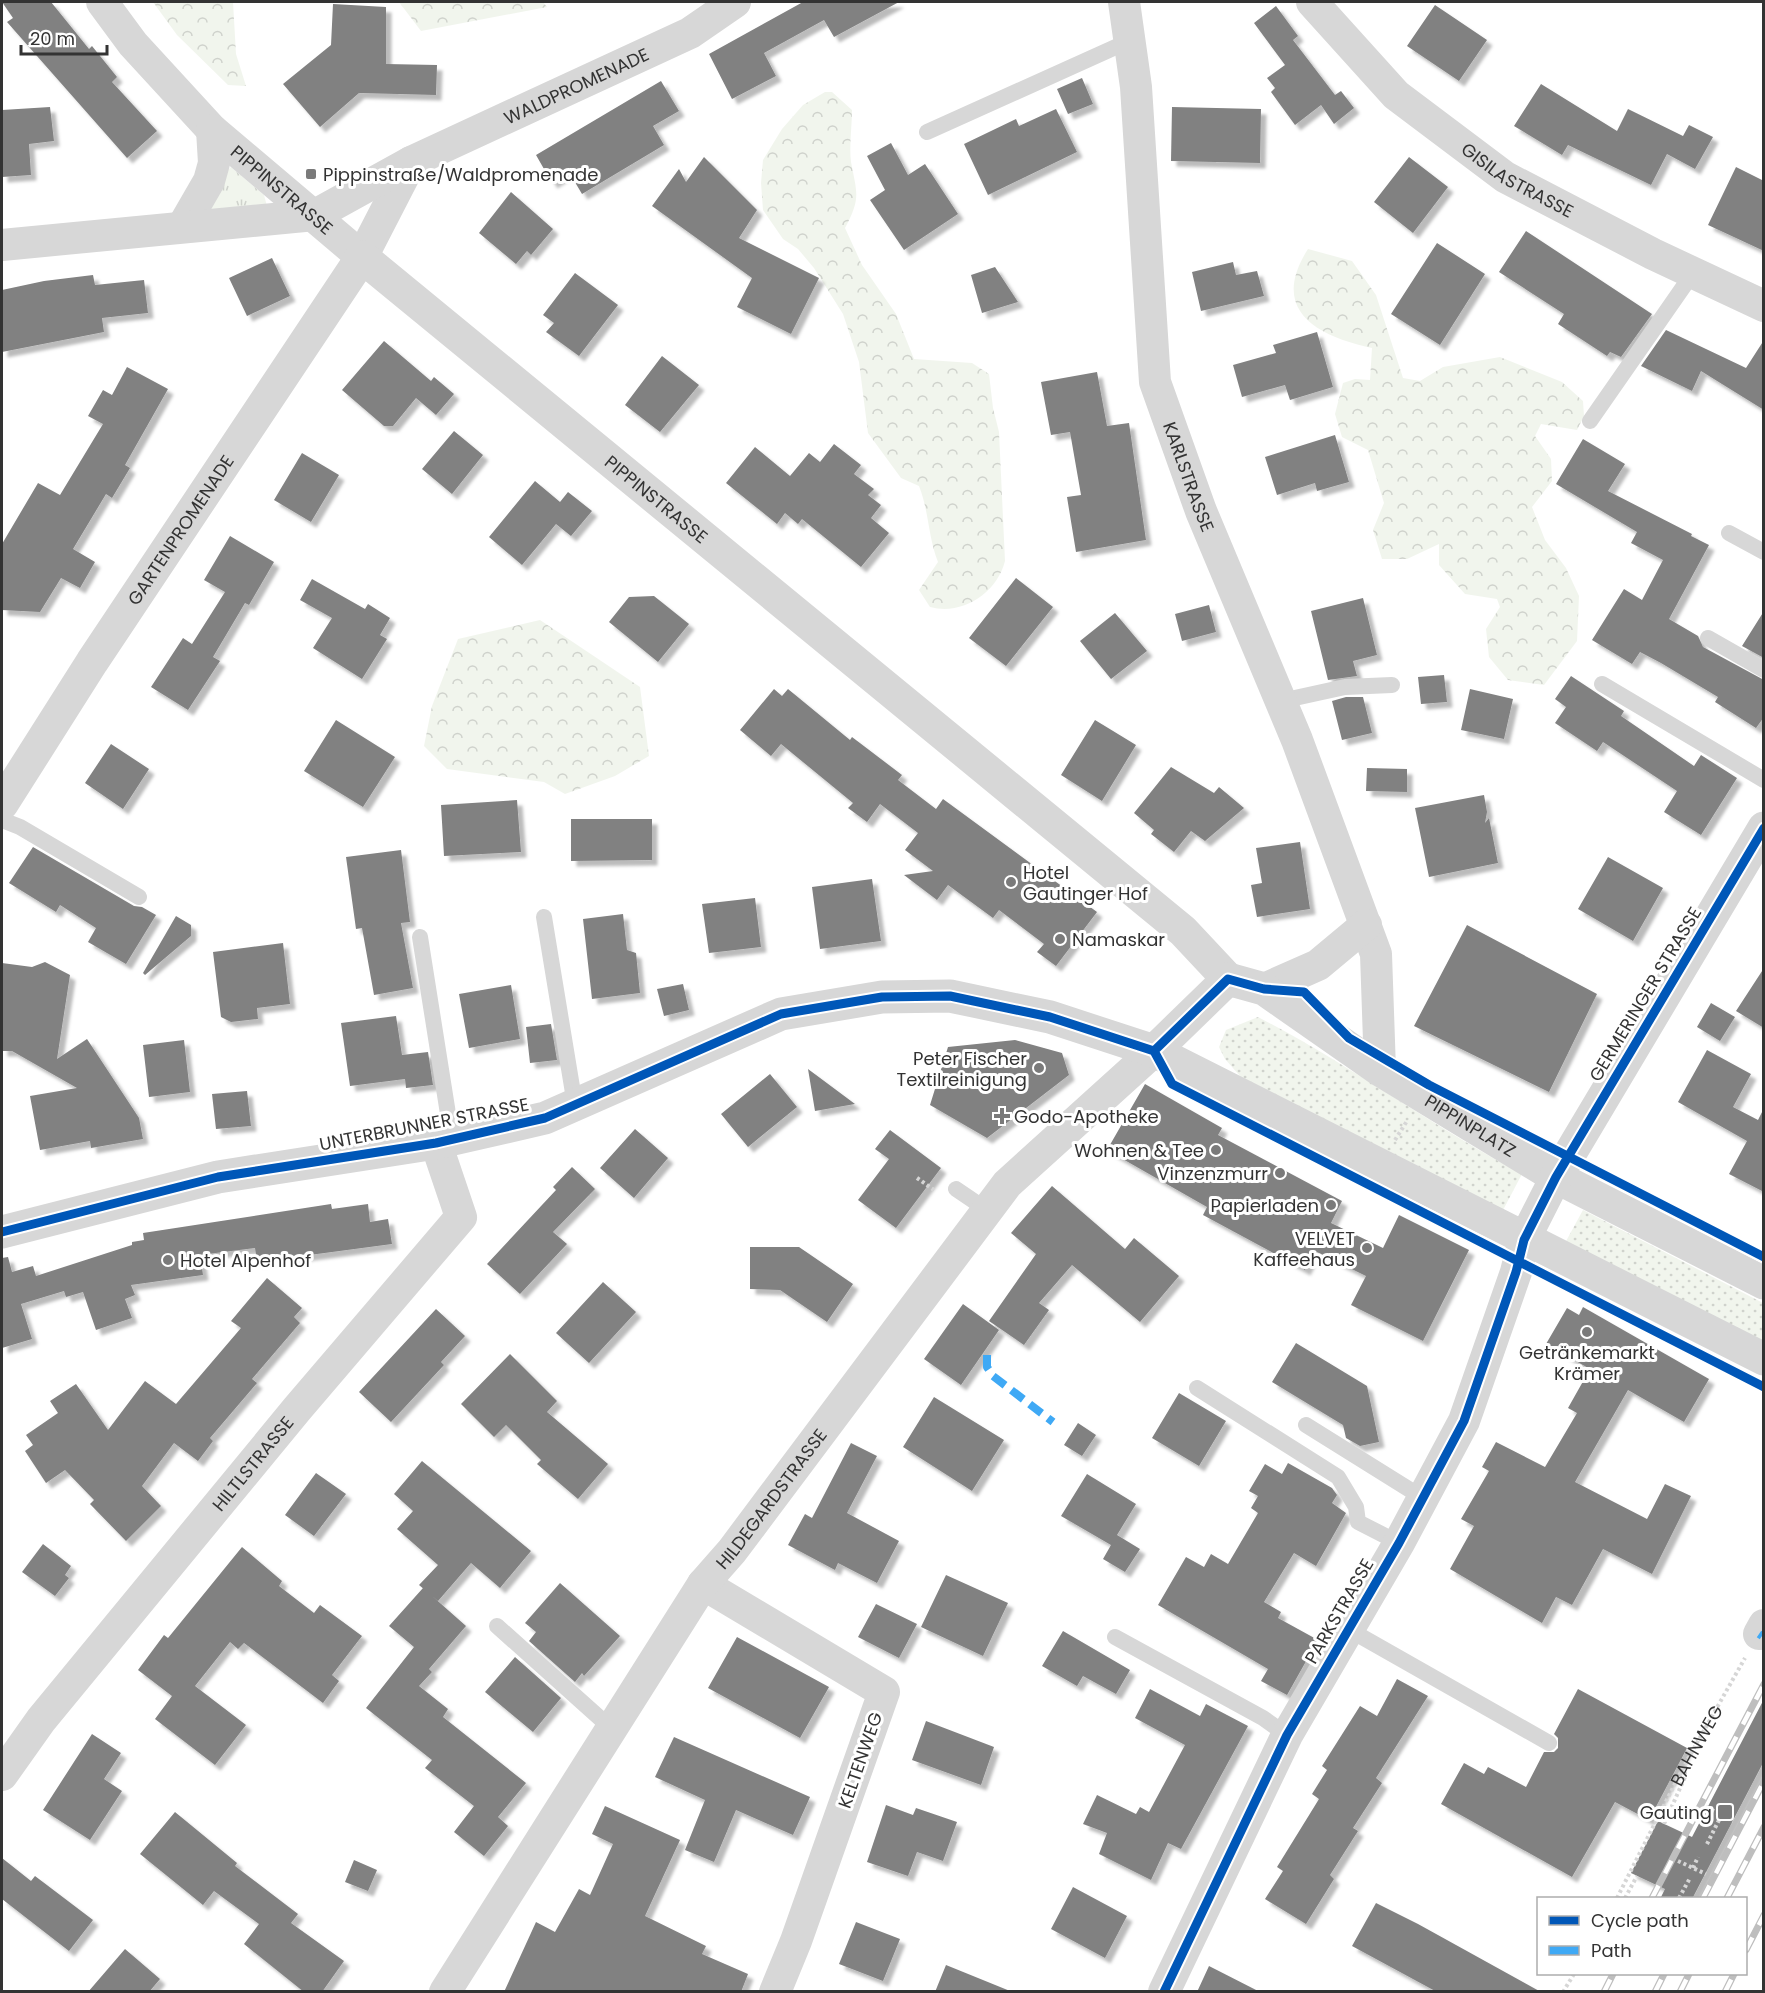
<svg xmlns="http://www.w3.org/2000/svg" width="1765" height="1993" viewBox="0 0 1765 1993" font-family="Poppins,sans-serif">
  <defs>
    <pattern id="grass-tufts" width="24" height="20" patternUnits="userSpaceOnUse" patternTransform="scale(1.5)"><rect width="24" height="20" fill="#f1f5ed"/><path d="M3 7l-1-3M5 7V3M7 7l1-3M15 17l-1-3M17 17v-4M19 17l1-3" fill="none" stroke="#cfd2cc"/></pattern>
    <pattern id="forest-crowns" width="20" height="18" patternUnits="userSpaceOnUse" patternTransform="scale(1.5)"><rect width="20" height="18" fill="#f1f5ed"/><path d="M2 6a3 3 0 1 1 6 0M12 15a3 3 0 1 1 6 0" fill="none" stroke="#cfd2cc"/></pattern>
    <pattern id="park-dots" width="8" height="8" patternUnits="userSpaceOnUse" patternTransform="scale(1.5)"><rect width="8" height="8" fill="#f1f5ed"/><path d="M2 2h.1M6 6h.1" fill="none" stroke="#cfd2cc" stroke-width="1.8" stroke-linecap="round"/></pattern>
    <filter id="shadow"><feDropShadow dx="5.5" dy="5.5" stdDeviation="1.5" flood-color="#0004"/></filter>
  </defs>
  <rect width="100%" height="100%" fill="#fff"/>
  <!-- grass -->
  <path fill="url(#grass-tufts)" d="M231 167 264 195 267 206 212 211 210 206 227 171Z"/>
  <!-- forest -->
  <path fill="url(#forest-crowns)" d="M153 2H233L236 54 246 86 228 85 177 35Z
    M399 2H543L547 7 421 31Z
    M825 92H832L852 110C852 126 849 146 851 162 857 194 861 198 845 228L862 265 896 314 914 359 972 363 989 374 993 408 999 432 1005 561C997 593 962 616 930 607L919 590 938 562C928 537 929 511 919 486L901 478 868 433 859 362 843 314 814 268 798 249 783 239 763 210 761 183 763 160 782 129 803 105Z
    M1308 249 1352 261 1376 295 1403 378 1420 381 1443 367 1500 357 1562 382 1583 401 1584 416 1577 430 1541 424 1535 436 1551 459 1552 481 1532 507 1545 540 1566 568 1579 596 1577 641 1544 685 1508 680 1489 657 1486 629 1500 607 1497 599 1465 594 1439 565V544L1407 559H1382L1373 530 1384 503 1368 450 1342 437 1335 414 1343 383 1355 379 1370 380 1372 348C1316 336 1269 310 1308 249Z
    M540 620 640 687 649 756 615 776 565 794 544 782 447 769 424 746 432 706 458 639Z"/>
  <!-- park -->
  <path fill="url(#park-dots)" d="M1258 1017C1349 1064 1432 1126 1522 1174L1502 1212 1247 1084 1225 1059 1219 1047 1226 1030Z
    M1583 1210 1763 1303V1342L1565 1243Z"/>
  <!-- building -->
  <path fill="#818181" filter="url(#shadow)" d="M2 2H51L89 49 92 46 117 77 112 82 157 131 127 158 7 22 13 18Z
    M803 2H899L834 37 824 20 764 53 776 76 732 99 709 54Z
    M333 4 386 7V64L437 65 436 95 359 93 320 127 283 84 331 45Z
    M1435 5 1487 40 1459 81 1407 46Z
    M1276 6 1298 36 1293 40 1335 95 1341 91 1354 108 1334 124 1321 105 1295 125 1271 92 1275 88 1267 78 1285 65 1254 23Z
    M1082 78 1093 104 1068 114 1057 89Z
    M661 81 679 111 653 126 664 145 582 194 569 172 552 183 536 155Z
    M1541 84 1617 131 1628 109 1683 136 1689 125 1713 137 1695 169 1667 154 1651 185 1568 145 1562 155 1514 126Z
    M50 107 54 141 29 144 31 175 2 177V110Z
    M1172 107 1261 109 1260 163 1171 161Z
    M1056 109 1077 152 988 195 964 144 1016 119 1019 126Z
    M891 143 908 175 925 164 958 214 904 250 870 200 885 190 867 156Z
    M704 157 757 210 739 238 819 278 791 334 737 307 752 278 652 206 679 169 686 182Z
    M1409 157 1448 187 1413 233 1374 202Z
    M1736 167 1764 181V251L1708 225Z
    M511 192 553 229 531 255 527 251 516 264 479 233Z
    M1526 231 1652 314 1621 357 1610 352 1607 356 1558 324 1564 314 1499 272Z
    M1437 243 1485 274 1440 345 1391 314Z
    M272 258 290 296 247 316 229 278Z
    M1233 262 1236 275 1257 271 1264 296 1201 311 1192 272Z
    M995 267 1018 302 982 313 971 275Z
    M575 273 618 305 579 356 546 332 554 323 543 315Z
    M93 275 95 285 144 280 148 313 102 318 104 332 2 352V290L44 281Z
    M1666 330 1746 368 1764 340V410L1701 371 1692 391 1641 366Z
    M1317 332 1333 387 1290 400 1285 385 1242 397 1233 365 1276 353 1273 345Z
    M384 341 431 381 434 377 454 394 436 415 416 398 393 426H384L342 390Z
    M662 356 699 385 660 432 625 405Z
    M127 367 168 389 125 465 130 468 112 498 106 494 73 549 95 562 80 588 61 578 40 612 2 610V544L38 483 60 495 103 424 88 416 103 390 112 395Z
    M1097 372 1107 426 1129 423 1146 540 1076 552 1067 497 1081 495 1070 432 1051 435 1041 382Z
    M454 431 483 455 452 494 422 469Z
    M1335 435 1349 482 1317 491 1315 483 1277 495 1265 457Z
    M1583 439 1625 464 1608 491 1692 534 1691 536 1709 545 1669 619 1698 636 1703 647 1764 680V717L1756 728 1715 702 1718 697 1661 663 1640 652 1632 664 1592 640 1624 589 1642 600 1663 560 1631 543 1637 532 1556 484Z
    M834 444 861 465 854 474 874 489 868 495 881 505 871 518 889 533 861 567 802 519 798 524 785 513 777 524 726 483 755 447 790 476 809 453 820 462Z
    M302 453 339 475 311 522 274 500Z
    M535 481 560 502 568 492 592 511 571 536 556 524 522 565 489 537Z
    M230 536 274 562 249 605 245 603 213 657 220 661 188 710 151 687 183 638 192 644 225 592 204 580Z
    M1016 578 1053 607 1006 666 969 638Z
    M312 579 365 609 368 604 390 618 380 635 387 639 362 679 313 648 332 618 300 600Z
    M654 596 689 624 658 662 609 622 629 597Z
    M1363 598 1377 655 1353 661 1357 676 1328 680 1311 611Z
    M1209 605 1216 632 1182 641 1175 614Z
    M1764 611V658L1742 646Z
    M1115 613 1147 651 1111 679 1080 641Z
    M1444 675 1447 702 1421 704 1418 677Z
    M1571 676 1624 711 1621 716 1694 766 1701 755 1737 778 1701 835 1664 812 1677 791 1603 742 1597 751 1555 723 1566 707 1555 699Z
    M774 689 782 696 788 689 850 740 852 737 902 775 898 780 936 809 943 799 1097 912 1056 966 1037 952 1044 944 999 910 993 918 948 885 937 900 904 875 933 871 905 850 918 833 880 804 867 822 848 808 853 803 781 744 771 756 740 730Z
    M1470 689 1513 699 1504 739 1461 730Z
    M1346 697H1363L1372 733 1342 740 1332 701Z
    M336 720 395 757 363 807 304 771Z
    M1095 720 1136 745 1102 801 1061 775Z
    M111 744 149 769 123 809 85 783Z
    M1171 767 1214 793 1219 787 1244 808 1205 841 1191 831 1174 852 1151 834 1154 830 1134 813Z
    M1367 768 1407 769V792L1366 791Z
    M1484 795 1487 812 1485 823 1489 818 1498 863 1429 877 1415 808Z
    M517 800 521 852 444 856 441 805Z
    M571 819H652V860L571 861Z
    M1300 842 1310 909 1257 917 1251 885 1262 883 1256 848Z
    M33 847 134 906 142 907 156 915 126 964 88 942 96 928 60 905 56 912 9 883Z
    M401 850 410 922 401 923 413 988 374 995 362 928 356 929 346 857Z
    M1608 857 1663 888 1633 941 1578 909Z
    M872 879 881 941 820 949 812 887Z
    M755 898 761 947 709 953 702 904Z
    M623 914 627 950 636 953 640 993 592 999 583 919Z
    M176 916 191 925V936L145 975 143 973Z
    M1467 925 1597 994 1549 1092 1414 1026Z
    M283 943 290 1004 257 1008 258 1019 231 1022 221 1017 213 952Z
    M45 962 70 975 57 1059 87 1039 139 1118 143 1139 91 1148 90 1141 40 1150 30 1096 77 1088 12 1051H2V963L32 967Z
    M1764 968V1028L1736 1011Z
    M683 984 689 1010 664 1016 657 989Z
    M511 985 520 1039 469 1048 459 994Z
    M1711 1003 1735 1017 1720 1041 1697 1027Z
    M396 1016 402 1055 428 1052 433 1085 406 1088 405 1079 350 1086 341 1023Z
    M551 1024 557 1060 530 1063 526 1027Z
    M184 1040 190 1092 149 1097 143 1045Z
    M1015 1040 1062 1053 1069 1075 987 1138 930 1105 948 1047Z
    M1707 1050 1751 1074 1733 1107 1758 1120 1764 1108V1192L1729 1174 1747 1141 1678 1102Z
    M808 1069 855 1104 815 1111Z
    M770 1074 797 1107 748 1147 721 1114Z
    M1145 1084 1222 1128 1218 1135 1342 1201 1331 1223 1383 1248 1399 1215 1469 1250 1423 1341 1351 1305 1366 1276 1315 1251 1305 1270 1203 1215 1207 1207 1107 1150Z
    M247 1091 251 1126 216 1129 212 1094Z
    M635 1129 668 1158 634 1198 600 1168Z
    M890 1130 941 1168 896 1228 858 1200 889 1159 875 1149Z
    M572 1167 595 1189 553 1232 567 1244 520 1294 487 1264 556 1190 553 1187Z
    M1052 1186 1125 1249 1134 1238 1179 1276 1140 1322 1072 1265 1039 1303 1049 1310 1024 1345 989 1321 1036 1254 1011 1233Z
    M331 1204 332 1209 368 1204 370 1222 388 1219 392 1244 257 1262 255 1248 200 1255 203 1275 131 1285 135 1295 125 1299 132 1318 96 1330 83 1292 66 1297 64 1291 21 1304 32 1339 2 1348V1258L8 1257 12 1272 33 1266 36 1276 132 1245V1242L144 1240 143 1233Z
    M750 1247H799L853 1284 827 1322 780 1290 750 1289Z
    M267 1278 302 1308 294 1317 300 1323 252 1379 257 1383 210 1438 213 1441 198 1461 174 1443 142 1486 161 1506 126 1541 90 1504 94 1500 65 1470 46 1483 25 1451 33 1445 26 1435 58 1413 50 1401 76 1384 108 1430 145 1381 176 1404 241 1328 231 1321Z
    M603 1282 636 1312 589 1363 556 1333Z
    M963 1304 999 1330 961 1385 924 1359Z
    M1583 1307 1709 1379 1684 1422 1628 1390 1575 1482 1647 1519 1665 1484 1691 1496 1652 1574 1603 1549 1572 1605 1556 1597 1542 1623 1450 1569 1474 1526 1461 1519 1489 1471 1482 1467 1496 1442 1545 1467 1577 1413 1568 1408 1590 1369 1546 1344 1567 1308 1579 1315Z
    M436 1309 465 1336 441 1362 444 1365 391 1422 359 1392Z
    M1296 1343 1367 1386 1379 1442 1360 1446 1346 1438 1343 1425 1272 1382Z
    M510 1354 557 1401 547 1412 608 1464 578 1499 537 1464 541 1460 506 1425 494 1437 461 1404Z
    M1179 1393 1226 1421 1199 1466 1152 1438Z
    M934 1397 1004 1440 972 1491 903 1447Z
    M1078 1423 1096 1435 1082 1456 1064 1445Z
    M851 1443 877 1456 847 1513 899 1541 877 1583 838 1563 835 1570 788 1545 805 1514 812 1518Z
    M422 1461 531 1551 500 1588 471 1563 438 1601 419 1585 438 1565 397 1529 413 1511 394 1494Z
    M1288 1463 1332 1488 1337 1495 1332 1503 1346 1513 1316 1566 1294 1553 1264 1602 1281 1612 1278 1618 1318 1640 1287 1695 1261 1681 1268 1669 1158 1605 1186 1557 1204 1567 1211 1554 1228 1564 1258 1513 1251 1508 1258 1496 1249 1491 1265 1464 1282 1474Z
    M316 1473 346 1494 314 1536 285 1515Z
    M1087 1474 1136 1504 1117 1535 1140 1549 1125 1572 1103 1559 1111 1545 1061 1516Z
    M43 1544 71 1566 65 1575 69 1578 55 1596 22 1572Z
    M242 1547 282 1581 279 1586 314 1613 320 1605 362 1636 332 1675 339 1681 323 1703 244 1643 238 1649 230 1642 195 1686 246 1725 215 1765 155 1719 172 1696 138 1670 164 1635 168 1638Z
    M946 1575 1008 1603 983 1656 921 1627Z
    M560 1583 620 1636 584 1676 582 1673 575 1682 529 1641 536 1632 525 1623Z
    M423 1588 466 1626 429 1669 432 1672 419 1686 448 1709 443 1717 526 1783 498 1817 508 1826 484 1856 454 1832 474 1806 425 1768 432 1760 366 1708 414 1647 389 1626Z
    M876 1604 917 1624 899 1658 858 1637Z
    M1063 1631 1130 1670 1116 1694 1083 1676 1077 1686 1042 1666Z
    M737 1637 829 1687 800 1738 708 1688Z
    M515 1657 561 1698 533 1732 485 1692Z
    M1397 1679 1428 1696 1376 1778 1382 1783 1353 1828 1358 1831 1330 1875 1334 1879 1306 1924 1265 1899 1283 1871 1277 1867 1319 1799 1312 1794 1327 1770 1322 1766 1360 1706 1377 1716Z
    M1150 1689 1200 1716 1206 1704 1248 1726 1181 1849 1168 1843 1151 1880 1099 1854 1107 1833 1083 1824 1097 1795 1136 1814 1140 1807 1149 1812 1185 1745 1135 1718Z
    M1578 1689 1687 1748 1649 1820 1615 1802 1572 1877 1441 1804 1464 1763 1484 1774 1488 1767 1526 1787 1544 1752H1554L1558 1748V1738L1554 1734Z
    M1764 1699V1761L1692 1899H1660L1665 1889 1631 1873 1658 1821 1692 1837Z
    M926 1721 994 1747 981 1785 912 1760Z
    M92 1734 121 1753 104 1779 122 1791 90 1840 43 1810Z
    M674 1737 810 1797 793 1835 736 1810 714 1862 685 1850 705 1800 655 1777Z
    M886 1805 913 1815 916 1808 957 1822 943 1861 917 1852 908 1876 867 1862Z
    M605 1806 680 1840 645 1916 706 1946 702 1954 748 1974 741 1992H504L536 1922 555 1932 579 1889 590 1895 613 1844 592 1834Z
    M175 1812 237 1863 235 1866 298 1914 291 1923 344 1961 322 1992H304L244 1944 259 1924 214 1891 203 1905 140 1854Z
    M2 1858 31 1881 35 1876 93 1920 69 1951 2 1899Z
    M354 1860 377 1870 368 1891 345 1882Z
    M1073 1887 1127 1916 1105 1958 1051 1929Z
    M1376 1903 1418 1924 1541 1992H1437L1352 1946Z
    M856 1922 900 1939 883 1981 839 1964Z
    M125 1949 160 1979 149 1992H88Z
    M946 1965 1010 1991 1009 1992H935Z
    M1209 1966 1260 1992H1197Z"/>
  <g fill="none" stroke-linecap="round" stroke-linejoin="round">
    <!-- path -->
    <g stroke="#d6d6d6" stroke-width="4" stroke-dasharray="3 3" stroke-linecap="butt">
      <path d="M1395 1140 1407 1121"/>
      <path d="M917 1178 934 1190"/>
      <path d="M1706 1807 1733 1821"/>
      <path d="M1664 1824 1685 1777V1766"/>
      <path d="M1707 1844 1721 1816"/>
      <path d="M1678 1861 1706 1874"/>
      <path d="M1693 1868 1698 1857"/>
      <path id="s1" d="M1617 1898 1685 1764 1745 1658"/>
      <path d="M1625 1898 1637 1876"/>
      <path d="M1679 1898 1690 1878"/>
      <path d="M1563 1992 1574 1974"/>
    </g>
    <!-- service -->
    <path stroke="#d7d7d7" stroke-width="16" d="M927 132 1129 41
      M1590 421 1693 273
      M1729 533 1764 552
      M1708 638 1764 670
      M1602 684 1764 780
      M1281 701 1345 687 1392 685
      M2 820 20 827 139 897
      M544 917 575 1105
      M420 937 452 1139
      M956 1189 987 1210
      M1197 1388 1338 1477 1356 1507 1358 1522 1399 1543
      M1306 1425 1423 1498
      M497 1626 612 1729
      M1348 1629 1549 1743
      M1115 1637 1263 1718 1287 1735"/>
    <!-- minor -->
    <g stroke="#d7d7d7" stroke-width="32">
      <path id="s2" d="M102 2 133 44 212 130 362 257 411 162"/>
      <path id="s3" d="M1124 2 1136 87 1155 382 1201 511 1297 740 1376 954 1380 1070"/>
      <path id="s4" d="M1312 2 1396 95 1505 177 1653 254 1764 306"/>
      <path d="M183 226 209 181 214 163 212 130"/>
      <path id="s5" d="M2 245 315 215 411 162 690 33 735 2"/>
      <path d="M1264 989 1318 965 1366 925"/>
      <path d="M703 1584 884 1692 796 1941 775 1992"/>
      <path d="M1759 1634 1764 1625"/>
      <path id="s6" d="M2 1775 41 1720 297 1409 461 1217 436 1143"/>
      <path id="s7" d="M445 1992 703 1584 732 1551 1007 1184 1154 1051"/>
      <path d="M1164 1992 1287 1735 1399 1543 1464 1421 1516 1272 1524 1240 1556 1177"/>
    </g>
    <!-- tertiary -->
    <g stroke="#d7d7d7" stroke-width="33">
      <path id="s8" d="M2 804 92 662 362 257 1183 931 1228 979"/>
      <path id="s9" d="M1228 979 1264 989 1380 1070 1556 1177 1764 1283"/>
      <path d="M1154 1051 1228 979"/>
      <path d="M1556 1177 1764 828"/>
      <path d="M2 1232 218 1177 436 1143 545 1118 781 1014 882 997 950 996 1050 1017 1154 1051 1764 1359"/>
    </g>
    <defs>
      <path id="rail" d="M1652 1898 1764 1684
        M1703 1898 1764 1781
        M1727 1898 1764 1827
        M1746 1950 1764 1915
        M1604 1992 1613 1974
        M1655 1992 1664 1974
        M1680 1992 1689 1974
        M1725 1992 1734 1974"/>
    </defs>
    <!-- rail casing -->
    <use href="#rail" stroke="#bebebe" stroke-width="7"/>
    <!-- rail -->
    <use href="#rail" stroke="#fff" stroke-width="4.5" stroke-dasharray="14" stroke-linecap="butt"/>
    <!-- quiet -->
    <path stroke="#3fa9f5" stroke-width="8" stroke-dasharray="15 8" stroke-linecap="butt" d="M987 1355V1367L993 1376 1053 1422
      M1759 1634 1762 1636"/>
    <defs>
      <path id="cycleway" d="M1154 1051 1228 979 1264 989 1304 992 1349 1038 1429 1085 1764 1257
        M1154 1051 1172 1084 1764 1387
        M2 1232 218 1177 436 1143 545 1118 781 1014 882 997 950 996 1050 1017 1154 1051
        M1164 1992 1287 1735 1399 1543 1464 1421 1516 1272 1524 1240 1556 1177 1764 828"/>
    </defs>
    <!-- cycleway casing -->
    <use href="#cycleway" stroke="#fff" stroke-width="13"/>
    <!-- cycleway -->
    <use href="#cycleway" stroke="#0057b8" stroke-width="9"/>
  </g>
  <!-- markers -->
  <g fill="#7a7a7a" stroke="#fff" stroke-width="2">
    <rect x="305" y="168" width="12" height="12" rx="3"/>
    <circle cx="1011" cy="882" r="6"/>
    <circle cx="1060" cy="939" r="6"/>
    <circle cx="1039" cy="1068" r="6"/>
    <path d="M999 1107h6v6h6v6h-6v6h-6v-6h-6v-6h6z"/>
    <circle cx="1216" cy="1150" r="6"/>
    <circle cx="1280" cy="1173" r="6"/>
    <circle cx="1331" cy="1205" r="6"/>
    <circle cx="1367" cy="1248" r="6"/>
    <circle cx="168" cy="1260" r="6"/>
    <circle cx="1587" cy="1332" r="6"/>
    <rect x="1717" y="1804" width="16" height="16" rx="3"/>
  </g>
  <g text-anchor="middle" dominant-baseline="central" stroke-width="6" stroke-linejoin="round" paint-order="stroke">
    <!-- street labels -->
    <g font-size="18" fill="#333" stroke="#fff">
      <text stroke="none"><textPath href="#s5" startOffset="606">WALDPROMENADE</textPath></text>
      <text stroke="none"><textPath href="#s4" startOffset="274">GISILASTRASSE</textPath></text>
      <text stroke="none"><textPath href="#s2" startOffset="261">PIPPINSTRASSE</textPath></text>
      <text stroke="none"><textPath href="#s3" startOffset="482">KARLSTRASSE</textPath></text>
      <text stroke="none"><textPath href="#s8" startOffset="1036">PIPPINSTRASSE</textPath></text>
      <text stroke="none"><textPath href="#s8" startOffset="327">GARTENPROMENADE</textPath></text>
      <text transform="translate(1645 994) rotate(-59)">GERMERINGER STRASSE</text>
      <text transform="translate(424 1124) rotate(-11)">UNTERBRUNNER STRASSE</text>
      <text stroke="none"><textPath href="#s9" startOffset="285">PIPPINPLATZ</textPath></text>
      <text stroke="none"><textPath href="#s6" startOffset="400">HILTLSTRASSE</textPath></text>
      <text stroke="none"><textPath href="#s7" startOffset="592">HILDEGARDSTRASSE</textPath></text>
      <text transform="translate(1339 1611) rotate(-60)">PARKSTRASSE</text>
      <text stroke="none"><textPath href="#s1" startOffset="172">BAHNWEG</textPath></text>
      <text transform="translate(860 1760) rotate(-71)">KELTENWEG</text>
    </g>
    <!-- poi labels -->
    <g font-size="18" fill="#333" stroke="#fff" text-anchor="end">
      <text x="323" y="174" text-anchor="start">Pippinstraße/Waldpromenade</text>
      <text x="1023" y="872" text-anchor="start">Hotel<tspan x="1023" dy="21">Gautinger Hof</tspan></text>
      <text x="1072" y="939" text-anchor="start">Namaskar</text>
      <text x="1027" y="1058">Peter Fischer<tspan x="1027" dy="21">Textilreinigung</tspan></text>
      <text x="1014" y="1116" text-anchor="start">Godo-Apotheke</text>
      <text x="1204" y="1150">Wohnen &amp; Tee</text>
      <text x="1268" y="1173">Vinzenzmurr</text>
      <text x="1319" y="1205">Papierladen</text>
      <text x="1355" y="1238">VELVET<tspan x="1355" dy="21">Kaffeehaus</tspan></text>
      <text x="180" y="1260" text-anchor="start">Hotel Alpenhof</text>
      <text x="1587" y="1352" text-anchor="middle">Getränkemarkt<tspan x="1587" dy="21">Krämer</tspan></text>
      <text x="1712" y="1812">Gauting</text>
    </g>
  </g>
  <!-- border -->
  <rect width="1765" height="1993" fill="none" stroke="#333333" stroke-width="6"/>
  <!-- legend -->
  <rect x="1537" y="1897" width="210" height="78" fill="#ffffff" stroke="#adadad" stroke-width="1.5"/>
  <rect x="1549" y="1916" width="30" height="9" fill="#0057b8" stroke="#adadad" stroke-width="1.5"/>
  <text x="1591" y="1927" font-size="18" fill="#333333">Cycle path</text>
  <rect x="1549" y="1946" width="30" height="9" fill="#3fa9f5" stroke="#adadad" stroke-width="1.5"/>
  <text x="1591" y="1957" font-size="18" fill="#333333">Path</text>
  <!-- scale -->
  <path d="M21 45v9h86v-9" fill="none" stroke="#333333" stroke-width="3"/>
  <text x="30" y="45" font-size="18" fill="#333333" stroke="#ffffff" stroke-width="4.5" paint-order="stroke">20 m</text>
</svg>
